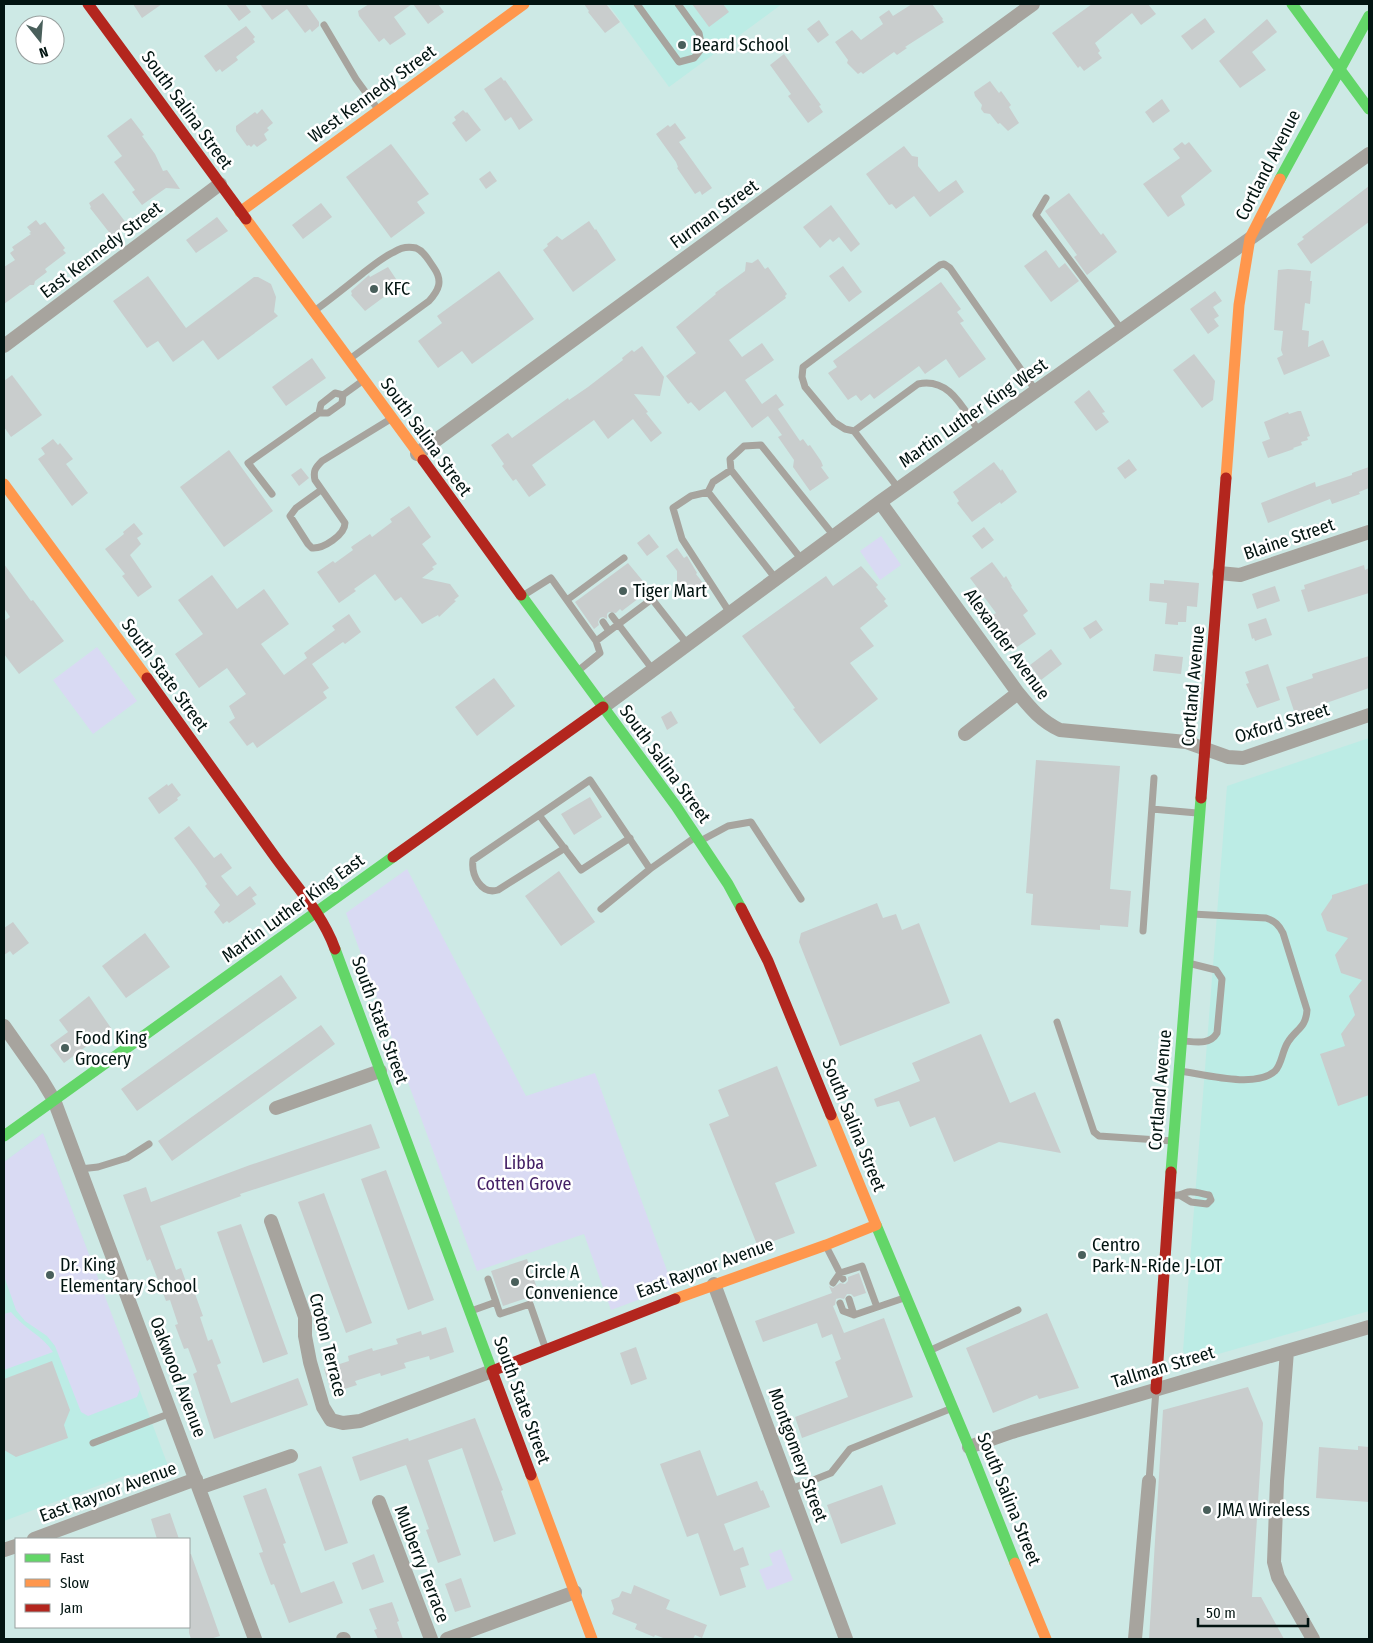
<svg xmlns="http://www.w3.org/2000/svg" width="1373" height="1643" viewBox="0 0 1373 1643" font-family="'Fira Sans Condensed',sans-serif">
  <rect width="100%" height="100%" fill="#cde9e5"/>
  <!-- built -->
  <path fill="#bcece5" d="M608 4H782L669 87Z
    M1369 738V1311L1190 1362 1183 1351 1227 786Z
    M43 1133 167 1463 166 1468 160 1470 124 1476 4 1521V1162Z"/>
  <!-- green -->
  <path fill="#d9daf3" d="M881 536 901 565 880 580 860 551Z
    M97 647 137 701 93 734 53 680Z
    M407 869 526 1096 595 1073 673 1287 611 1310 584 1234 477 1271 346 913Z
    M43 1133 140 1389 137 1397 88 1416 81 1412 55 1346 47 1336 25 1321 16 1310 4 1276V1162Z
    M11 1312C23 1328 42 1335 53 1352L4 1370V1314Z
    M781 1549 793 1580 767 1590 759 1570 773 1565 769 1554Z"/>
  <!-- building -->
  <path fill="#c9cdcd" d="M133 4H162L142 18Z
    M226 4H245L251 12 239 21Z
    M260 4H306L319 22V26L312 32 310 29 305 33 287 9 272 20Z
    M369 4H412L394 17 406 34 405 35 390 45 384 38 379 42 359 16 358 11Z
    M413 4H438L444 12 428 24Z
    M584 4H606L620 22 605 33 588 12 589 11Z
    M692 4H723L729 12 709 27Z
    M912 4H932L943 19 942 20 944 22 905 47 907 48 897 55 894 52 863 74 861 72 858 74 847 63 848 60 835 42 852 30 861 40 883 24 879 17 889 10 893 16Z
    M1092 4H1148L1156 14 1141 25 1132 13 1095 43 1100 51 1098 53 1102 58 1084 71 1080 66 1078 68 1052 33Z
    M1205 18 1215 32 1192 50 1181 36Z
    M1267 19 1277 32 1252 52 1266 70 1240 88 1219 61Z
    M819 20 829 35 818 43 807 29Z
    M246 26 255 37 253 39 255 42 236 57 238 60 222 72 220 69 216 72 204 56Z
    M784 54 821 105 819 106 823 112 808 123 788 96 791 94 770 65Z
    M501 77 504 81 505 80 533 120 519 130 511 117 505 121 484 89Z
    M990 81 999 93 1001 91 1011 105 1009 107 1019 123 1008 131 1000 123 998 124 990 114 984 113 981 109 982 105 975 96 974 92Z
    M1162 99 1170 111 1153 123 1145 112Z
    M262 109 273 123 267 128 269 130 264 134 267 140 257 147 254 144 251 147 249 145 247 146 236 131V126L255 112 257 114Z
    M463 110 466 113 467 112 481 130 466 142 452 123 456 120 454 117Z
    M131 118 144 135 142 136 155 154 163 171 167 170 180 189 166 188 142 205 132 192 135 190 114 162 122 156 107 136Z
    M675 123 686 138 679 142 712 188 702 195 700 191 695 194 677 168 678 167 676 162 656 134 668 125 670 127Z
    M1182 142 1185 145 1189 142 1212 171 1181 196 1185 205 1168 217 1143 184 1180 158 1173 149Z
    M391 144 429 194 417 202 425 213 391 238 346 177Z
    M904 146 912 156 918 157V166L939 192 956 180 964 192 930 217 914 196 896 209 892 204 889 205 866 174Z
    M490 171 497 181 486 189 479 179Z
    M1369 186V222L1311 264 1297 244 1304 239 1302 237Z
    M103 193 127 224 112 236 90 208 91 207 89 203Z
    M1069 193 1101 235 1103 233 1117 252 1087 275 1074 257 1077 255 1045 211Z
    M321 203 332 217 303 239 292 225Z
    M831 205 860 244 851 252 839 237 833 242 830 239 820 248 803 227Z
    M217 217 228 231 196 253 186 240Z
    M36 220 40 225 45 222 65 248 63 250 66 253 45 269 47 272 35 281 34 285H30L4 304V267L15 260 10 253 14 250 12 247 31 234 29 233 31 232 27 227Z
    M589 221 595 230 596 229 616 260 573 292 543 250 548 246 547 244 557 236 562 240Z
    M1046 250 1059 268 1065 263 1079 281 1051 302 1024 266Z
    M758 259 765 269 768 267 787 294 785 296 786 298 729 340 742 357 762 343 774 360 745 380 762 404 776 394 784 405 778 409 800 441 803 439 808 446 810 445 821 461 823 466 821 467 829 478 810 491 793 467 794 460 778 437 782 435 768 416 752 428 725 391 699 411 691 402 688 404 666 376 696 353 676 327 716 294 715 293 745 271 746 262 752 263Z
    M843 266 862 292 849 302 829 276Z
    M388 267 400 285 365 311 351 295 352 294 351 291 369 275 370 277Z
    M1288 269 1311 271 1310 281H1312L1310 304 1305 303 1302 330 1309 331 1308 347 1323 340 1330 356 1284 375 1277 358 1283 355 1281 350 1283 331 1274 330 1278 270Z
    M499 271 534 319 472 364 462 351 438 368 418 341 442 323 437 316Z
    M148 276 186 328 254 277H258L271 284 276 297 274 312 278 316 218 360 203 340 173 362 158 341 147 348 113 301Z
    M941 282 961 309 957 312 964 321 960 323 986 359 959 378 946 359 925 374 919 366 874 399 870 394 861 401 856 395 848 400 828 373 837 367 833 361Z
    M1215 291 1222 301 1213 307 1219 316 1214 319 1219 326 1208 334 1190 309Z
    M642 346 664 377 660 396 634 394 648 412 646 413 662 433 651 442 633 419 608 439 594 420 532 465 546 485 529 497 516 479 513 481 502 466 504 464 491 445 508 433 512 438 568 398 569 400 588 387 623 360 622 358 632 350 634 352Z
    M1194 354 1215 381 1213 400 1202 408 1173 370Z
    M312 358 326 378 286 406 272 387Z
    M12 375 42 415 11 437 4 427V381Z
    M1089 390 1105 412 1102 413 1109 422 1096 431 1074 402Z
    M1298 411H1301L1310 436 1307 437 1308 440 1301 442 1302 445 1293 448 1294 449 1268 458 1262 442 1270 439 1264 422 1288 412 1289 414Z
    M53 439 58 445 60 443 73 459 66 464 88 493 72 506 38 459 45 454 41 448Z
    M229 450 273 511 224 547 180 487Z
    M1129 459 1137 470 1125 479 1117 468Z
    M994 462 1001 471 1002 469 1017 492 1001 504 1000 502 972 522 957 503 959 501 953 492Z
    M1369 467V488L1359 492 1360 494 1332 504 1330 499 1268 523 1261 503 1315 482 1316 487 1352 475V473Z
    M301 468 309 478 299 486 291 475Z
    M409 506 431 537 422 544 437 564 432 567 434 569 422 578 450 584 459 596 454 600 456 601 439 617 438 615 422 624 401 597 395 601 375 574 354 589 356 591 339 603 317 572 333 561 335 563 353 550 351 547 370 534 372 537 392 522 390 519Z
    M134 523 143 534 137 538 141 544 130 555 152 587 138 597 122 576 125 574 105 549 124 534 123 532Z
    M984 527 994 540 982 549 972 536Z
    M649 534 659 547 647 556 637 543Z
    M677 548 684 558 687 556 697 573 696 574 703 583 701 584 704 588 689 600 677 583V571L666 556Z
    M992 562 1004 578 1006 576 1012 586 1011 587 1028 611 1023 615 1036 634 1014 649 991 616 996 613 970 578Z
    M628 563 647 586 636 595 639 598 622 611 620 609 616 613 609 612 607 614V619L603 617 600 618 598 622 599 625 594 629 575 602Z
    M4 564 31 601 33 600 64 641 19 674 4 654V621L10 617 4 608Z
    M1364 565 1365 570 1369 568V593L1308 612 1301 590 1305 589 1304 585Z
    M861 566 878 585 876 587 886 599 884 601 888 606 860 628 874 646 850 663 878 699 820 744 793 709 795 708 742 636 826 576 833 586Z
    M212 575 237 609 264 589 289 624 261 644 284 675 307 658 304 653 335 630 332 626 349 614 361 632 345 644 343 642 312 664 329 688 323 692 327 698 257 748 253 742 247 746 229 722 235 718 229 706 246 694 227 668 199 688 175 654 203 634 178 600Z
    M1164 580 1199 583 1197 607 1187 606 1186 622H1178V625L1165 624 1167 603 1149 601 1150 583 1164 584Z
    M1275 586 1280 601 1257 609 1252 594Z
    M1266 618 1272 635 1255 641 1254 638 1252 639 1248 624Z
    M1096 620 1103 630 1090 639 1083 628Z
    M1051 649 1062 664 1041 680 1030 665Z
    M1155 654 1183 657 1181 674 1153 671Z
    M1369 656V688L1295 714 1286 687 1313 678 1312 674Z
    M1268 664 1280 700 1257 708 1246 684 1249 683 1245 672Z
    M494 678 515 706 477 736 455 707Z
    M671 711 678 723 667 730 661 717Z
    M1036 760 1120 766 1110 889 1131 891 1128 927 1100 925V930L1031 925 1033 894 1026 893Z
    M172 783 181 795 177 798 178 800 159 814 148 798 167 784 168 786Z
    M590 797 602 817 574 835 561 814Z
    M189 826 214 858 221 853 232 868 221 876 237 896 250 886 257 895 252 898 256 904 229 923 227 921 223 924 214 912 220 905 205 886 207 884 197 869 174 838Z
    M559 871 595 922 561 946 525 896Z
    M1369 883V1095L1338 1106 1320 1054 1345 1046 1341 1034 1355 1015 1349 996 1362 980 1341 973 1335 955 1348 938 1327 931 1321 914 1332 898V895Z
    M877 903 883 918 896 914 902 930 919 923 950 1003 840 1046 799 942 801 933Z
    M13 922 29 943 13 955 10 951 4 955V928Z
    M145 933 170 967 126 998 102 966Z
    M281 975 297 998 137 1111 121 1089Z
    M89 996 111 1028 64 1063 50 1045 68 1032 59 1020Z
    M321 1025 335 1044 172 1161 158 1141Z
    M981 1034 1010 1103 1035 1092 1061 1153 999 1142 954 1162 935 1117 910 1127 899 1101 877 1107 874 1099 920 1081 912 1063Z
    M777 1066 817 1166 775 1183 795 1233 758 1247 709 1124 729 1116 718 1090Z
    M371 1124 380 1148 240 1194 241 1196 160 1226 176 1270 181 1268 190 1293 194 1291 203 1316 200 1317 208 1341 212 1339 221 1363 217 1365 231 1403 298 1378 308 1405 214 1439 193 1374 197 1372 188 1348 184 1349 175 1325 178 1324 170 1300 166 1301 150 1259 147 1261 123 1195 146 1187 151 1202 250 1165Z
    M386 1170 434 1300 408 1310 361 1179Z
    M324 1193 372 1323 346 1333 298 1202Z
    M241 1224 288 1354 263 1363 217 1232Z
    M527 1259 539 1294 503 1306 491 1271Z
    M859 1273 866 1293 854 1297 851 1294H847L844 1299 840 1298 836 1299 835 1305 833 1306 844 1333 884 1318 913 1397 802 1438 795 1417 848 1397 835 1362 841 1359 832 1334 822 1338 817 1323 763 1342 755 1321 832 1293 829 1286 833 1288 840 1283 845 1284 848 1281V1277Z
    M1047 1313 1079 1388 1039 1399 1037 1395 993 1413 966 1348Z
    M446 1327 454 1352 430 1360 429 1356 404 1363 406 1368 381 1376 380 1373 355 1381 357 1385 332 1393 324 1369 349 1361 348 1356 372 1348 373 1351 398 1344 396 1339 421 1331 422 1335Z
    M636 1347 647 1379 631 1385 620 1353Z
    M52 1361 70 1410 64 1425 68 1438 16 1457 4 1450V1379Z
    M1248 1387 1263 1423 1252 1597H1261L1284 1639H1149L1163 1410Z
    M475 1418 503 1490 501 1491 516 1534 494 1542 462 1448 428 1460 461 1555 438 1563 426 1530 429 1529 406 1465 360 1481 352 1457 408 1438 409 1441Z
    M1358 1446 1369 1447V1502L1316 1498 1319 1447 1358 1450Z
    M700 1450 717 1496 757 1481 761 1491 763 1490 770 1507 724 1524 734 1551 743 1547 749 1565 740 1568 746 1587 720 1596 698 1533 687 1537 660 1464Z
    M321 1466 348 1543 325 1551 298 1474Z
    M882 1485 896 1524 841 1544 827 1505Z
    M266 1488 286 1543 283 1544 301 1593 334 1581 343 1603 289 1623 274 1584 271 1585 259 1553 263 1552 243 1496Z
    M170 1513 179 1539H157L151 1519Z
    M189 1554H191L220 1636 210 1639H191L189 1633Z
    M374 1554 384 1582 362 1590 352 1563Z
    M461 1578 471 1607 455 1612 445 1584Z
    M634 1585 670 1600 666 1609 707 1625 702 1638 695 1635 693 1639H666L655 1635 654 1637 635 1629 637 1624 612 1614 614 1609 611 1600 619 1597 622 1591 631 1594Z
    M392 1602 399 1621 397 1622 403 1639H378L374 1630 377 1629 369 1609Z"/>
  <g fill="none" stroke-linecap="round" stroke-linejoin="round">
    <!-- lane -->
    <path stroke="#a7a49e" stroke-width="7" d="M637 4 679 62 694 58 702 48 699 33 678 4
      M324 25 356 79 377 108
      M1046 198 1036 215 1122 330
      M317 309C332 298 347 286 362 274 372 266 383 257 394 252 400 248 408 246 416 248 424 251 429 261 434 268 443 281 439 290 429 301L351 358
      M343 395 342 403 328 413H319L321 404 335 393 343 395 361 382
      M854 431 899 489
      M979 431C963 409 950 377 918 384L854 431 845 429 834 422 805 387 802 377 803 367 940 265 944 264 950 268 1036 391
      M731 470 713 482 708 492 776 579
      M321 490 296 508 290 516 308 544 312 548C323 549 345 535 345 523L315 480C313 471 315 468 322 461L389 420
      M708 492 691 496 673 508 682 539 730 613
      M272 494 248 463 319 413
      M802 560 731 470 730 459 744 446 761 445 834 536
      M524 595 551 578 596 641 652 599 688 645
      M567 600 624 558
      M612 616 653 670
      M603 622 609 631
      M579 670 600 653 596 641
      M1152 809 1197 813
      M539 815 473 860C471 875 481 895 498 890L565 848
      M630 838 581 870 539 815 590 780 650 869
      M702 840 728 826 751 822 801 899
      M601 909 650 869 694 838
      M1143 931 1154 778
      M1057 1022 1094 1132 1099 1136 1173 1141
      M1184 1041C1196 1042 1210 1045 1217 1033L1222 979 1216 970 1188 963
      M1180 1071C1203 1074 1256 1089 1275 1071 1282 1064 1282 1051 1288 1042 1296 1029 1306 1028 1307 1010L1283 933C1279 925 1275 921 1266 918L1192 914
      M80 1169 98 1167 127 1158 149 1144
      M1172 1195C1181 1196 1180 1194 1188 1192 1194 1191 1203 1194 1209 1195L1211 1200 1207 1204 1191 1202 1181 1196
      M827 1248 843 1279
      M488 1279 496 1302
      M833 1283 840 1273 862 1266 877 1307
      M849 1299 854 1315 904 1298
      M840 1303 843 1311 854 1315
      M471 1311 496 1302 500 1314 530 1304 545 1347
      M931 1350 1018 1310
      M93 1443 171 1413
      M1149 1481 1156 1390
      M791 1489 831 1473 850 1449 950 1409"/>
    <!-- street -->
    <path stroke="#a7a49e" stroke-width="14" d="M4 346 220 184
      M417 454 1033 4
      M880 502 1018 693C1031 709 1041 721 1060 730L1186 742 1228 757 1243 758 1369 715
      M1219 573 1240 575 1369 532
      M603 707 880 502 1369 154
      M965 734 1018 693
      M4 1026 42 1080 54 1100 255 1639
      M276 1108 380 1071
      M271 1221 305 1317V1336L310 1362 323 1407 331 1420 343 1423 360 1421 492 1371
      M714 1284 846 1639
      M1287 1351 1277 1481 1274 1562 1278 1577 1313 1639
      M969 1447 1012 1432 1369 1327
      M199 1488 291 1456
      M379 1502 431 1639
      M34 1539 196 1479
      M4 1550 16 1546
      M343 1639H344
      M447 1639 575 1592
      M1135 1639 1149 1481"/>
    <!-- fast -->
    <path stroke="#63d668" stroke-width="11" d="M1292 4 1369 109
      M1280 179 1369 16
      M521 595 676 806 728 884 741 908
      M335 949 492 1371
      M4 1136 393 857
      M1171 1172 1201 798
      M876 1225 969 1447 1015 1563"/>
    <!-- slow -->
    <path stroke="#ff974d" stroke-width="11" d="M240 212 524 4
      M246 219 423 460
      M1226 478 1239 305 1250 238 1280 179
      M4 484 147 678
      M675 1299 826 1245 876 1225 831 1115
      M531 1475 592 1639
      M1015 1563 1046 1639"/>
    <!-- jam -->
    <path stroke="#b3261e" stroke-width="11" d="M88 4 246 219
      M423 460 521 595
      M147 678C189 737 231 795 273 854 295 885 322 913 335 949
      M1201 798 1226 478
      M393 857 603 707
      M741 908 768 961 831 1115
      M1156 1389 1171 1172
      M531 1475 492 1371 675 1299"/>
  </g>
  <!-- markers -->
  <g fill="#495f5b" stroke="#fff" stroke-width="2">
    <circle cx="682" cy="45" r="5"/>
    <circle cx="374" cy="289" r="5"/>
    <circle cx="623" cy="591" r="5"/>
    <circle cx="65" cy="1048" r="5"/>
    <circle cx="1082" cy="1255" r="5"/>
    <circle cx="50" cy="1275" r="5"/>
    <circle cx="515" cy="1282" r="5"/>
    <circle cx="1207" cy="1510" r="5"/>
  </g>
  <g text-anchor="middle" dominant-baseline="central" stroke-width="5" stroke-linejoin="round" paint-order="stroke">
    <!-- poi labels -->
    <g font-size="18" fill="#021411" stroke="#fff" text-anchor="start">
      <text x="692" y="45">Beard School</text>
      <text x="384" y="289">KFC</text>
      <text x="633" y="591">Tiger Mart</text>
      <text x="75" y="1038">Food King<tspan x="75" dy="21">Grocery</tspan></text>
      <text x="1092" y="1245">Centro<tspan x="1092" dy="21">Park-N-Ride J-LOT</tspan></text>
      <text x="60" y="1265">Dr. King<tspan x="60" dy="21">Elementary School</tspan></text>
      <text x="525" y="1272">Circle A<tspan x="525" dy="21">Convenience</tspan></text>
      <text x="1217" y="1510">JMA Wireless</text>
    </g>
    <!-- street labels -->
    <g font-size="18" fill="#021411" stroke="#fff">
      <text transform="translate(372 94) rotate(-36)">West Kennedy Street</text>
      <text transform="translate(187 110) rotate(54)">South Salina Street</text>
      <text transform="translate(1268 165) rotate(-63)">Cortland Avenue</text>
      <text transform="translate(714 214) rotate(-36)">Furman Street</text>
      <text transform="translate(101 250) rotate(-37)">East Kennedy Street</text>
      <text transform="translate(973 413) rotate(-35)">Martin Luther King West</text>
      <text transform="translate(426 437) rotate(54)">South Salina Street</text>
      <text transform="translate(1289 539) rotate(-19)">Blaine Street</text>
      <text transform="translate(1007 644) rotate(54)">Alexander Avenue</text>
      <text transform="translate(165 675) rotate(54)">South State Street</text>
      <text transform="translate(1193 686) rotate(-85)">Cortland Avenue</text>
      <text transform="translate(1282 723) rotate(-17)">Oxford Street</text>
      <text transform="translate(665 764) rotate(54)">South Salina Street</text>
      <text transform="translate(293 908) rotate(-36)">Martin Luther King East</text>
      <text transform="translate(380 1020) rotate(70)">South State Street</text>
      <text transform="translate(1160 1090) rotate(-85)">Cortland Avenue</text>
      <text transform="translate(854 1125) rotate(68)">South Salina Street</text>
      <text transform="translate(705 1268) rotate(-20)">East Raynor Avenue</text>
      <text transform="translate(328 1345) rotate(76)">Croton Terrace</text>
      <text transform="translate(1163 1367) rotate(-17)">Tallman Street</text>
      <text transform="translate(178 1377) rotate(69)">Oakwood Avenue</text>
      <text transform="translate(522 1400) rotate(70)">South State Street</text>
      <text transform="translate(798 1455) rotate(70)">Montgomery Street</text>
      <text transform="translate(108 1492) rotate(-20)">East Raynor Avenue</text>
      <text transform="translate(1009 1499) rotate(68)">South Salina Street</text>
      <text transform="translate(422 1564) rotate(69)">Mulberry Terrace</text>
    </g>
    <!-- park labels -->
    <g font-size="18" fill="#452166" stroke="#fff">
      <text x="524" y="1163">Libba<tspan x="524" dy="21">Cotten Grove</tspan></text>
    </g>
  </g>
  <!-- border -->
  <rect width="1373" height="1643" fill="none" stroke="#021411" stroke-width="10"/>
  <!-- legend -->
  <rect x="15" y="1538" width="175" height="90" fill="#ffffff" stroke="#9aa1a0"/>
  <rect x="25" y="1554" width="25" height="8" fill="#63d668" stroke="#9aa1a0"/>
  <text x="60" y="1563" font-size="15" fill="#021411">Fast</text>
  <rect x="25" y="1579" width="25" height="8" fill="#ff974d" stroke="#9aa1a0"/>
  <text x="60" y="1588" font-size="15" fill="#021411">Slow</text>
  <rect x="25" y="1604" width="25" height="8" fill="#b3261e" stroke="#9aa1a0"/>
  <text x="60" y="1613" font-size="15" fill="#021411">Jam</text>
  <!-- north arrow -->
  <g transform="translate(40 40) rotate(163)"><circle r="24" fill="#ffffff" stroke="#9aa1a0"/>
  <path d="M0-4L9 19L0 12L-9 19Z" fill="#495f5b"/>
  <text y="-8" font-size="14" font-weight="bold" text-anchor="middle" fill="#021411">N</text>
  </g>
  <!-- scale -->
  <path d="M1198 1618v8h110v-8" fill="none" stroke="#021411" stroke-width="2.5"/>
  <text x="1206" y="1618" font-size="15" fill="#021411" stroke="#ffffff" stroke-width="4" paint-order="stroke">50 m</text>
</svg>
